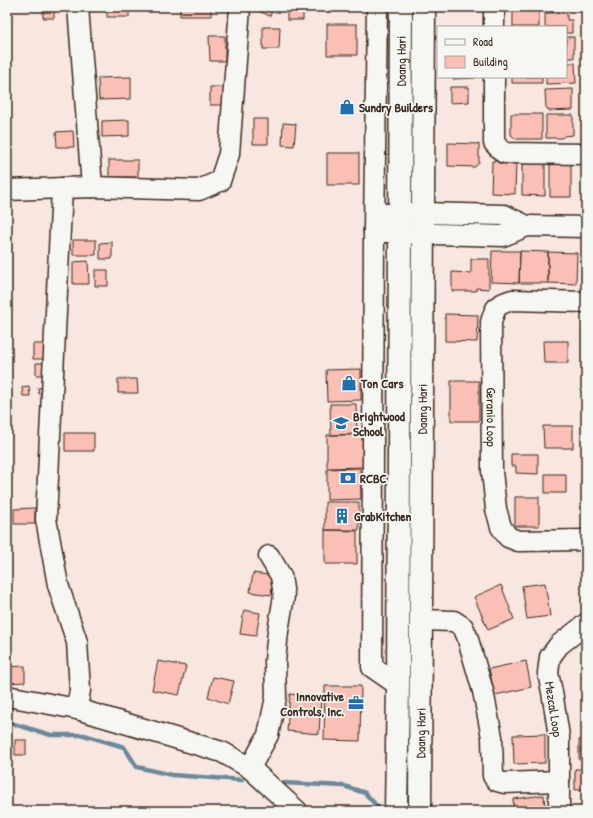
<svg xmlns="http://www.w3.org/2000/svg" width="593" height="818" viewBox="0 0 593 818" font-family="'Patrick Hand',sans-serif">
  <rect width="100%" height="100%" fill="#f8e6e0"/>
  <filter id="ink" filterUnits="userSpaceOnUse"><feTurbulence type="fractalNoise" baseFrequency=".025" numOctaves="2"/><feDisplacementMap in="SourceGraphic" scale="8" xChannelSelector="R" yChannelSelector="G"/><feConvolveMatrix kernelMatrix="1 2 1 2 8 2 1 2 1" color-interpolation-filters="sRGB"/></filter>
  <g filter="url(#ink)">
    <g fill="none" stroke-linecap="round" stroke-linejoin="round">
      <!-- stream -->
      <path stroke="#6b899a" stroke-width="4.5" d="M7 722 51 735H84L124 747 137 767 172 775 242 780
        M284 783 344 786 365 793 381 811"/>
    </g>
    <!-- building -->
    <path fill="#fbc0b5" stroke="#3b2a1e" d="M43 7H54V18H43Z
      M107 7H129V17H107Z
      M180 7H211V16H180Z
      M219 7H235V10H219Z
      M253 7H274L270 16 252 8Z
      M287 7H303V20H287Z
      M513 10 539 11V27H513Z
      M545 13H567V20H572V33H566V27H545Z
      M327 24H357V55H327Z
      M263 27H280L279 49H263Z
      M209 36H225V61H210Z
      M566 37H574V58H566Z
      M566 63H575L576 83 546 84V77H566Z
      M131 77V99L99 100 98 78Z
      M453 77H475V78L453 79Z
      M512 77H542V83H512Z
      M210 87H226V105H210Z
      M450 87H469V102L450 103Z
      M573 89V110L549 111 546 107 545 90Z
      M511 114H542V139H516L511 135Z
      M546 115H573V135L564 136 562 138H546Z
      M253 119H268V144H253Z
      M129 120V136L102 137V121Z
      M283 123 296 124 294 146 282 145Z
      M73 131 74 147H57L56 132Z
      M448 143 479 144V162L475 167 448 166Z
      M327 153H359V185H327Z
      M109 160H138V177H109Z
      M492 161H516L515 194 491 193Z
      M522 163H545V196L522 195Z
      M550 163H571V197H550Z
      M73 240H96V255H73Z
      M112 242V259H100V243Z
      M492 251H520L519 283 491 282Z
      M520 251 548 252V283H519Z
      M548 252 577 253 576 284 548 283Z
      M471 259H489V289L476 288V291H452V272L471 273Z
      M88 261 89 284H73V262Z
      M95 270H108V286H95Z
      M445 314 478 315 477 342 445 341Z
      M543 341H568V363H544Z
      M33 344H50V359H33Z
      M36 363H52V375H36Z
      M361 369V400L327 401 326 370Z
      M118 379H137L138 393H118Z
      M451 381H479V421H451Z
      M29 386 30 396H23L22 387Z
      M50 386V392L39 394 38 388Z
      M330 404H356L357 434 331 435Z
      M543 426H573V448H544Z
      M65 433H94V451H65Z
      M327 435H365V467L327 468Z
      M511 454H538V474L516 473V466H511Z
      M360 468 361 499 327 500V469Z
      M545 474H566V493H545Z
      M515 497H539V526H515Z
      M325 502H359V530H325Z
      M35 508V524H14V509Z
      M325 530 357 531V564H325Z
      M253 573 274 576 271 595 250 592Z
      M545 583 550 616 527 619 522 586Z
      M501 585 514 619 488 630 474 597Z
      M244 610 260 613 256 636 240 634Z
      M158 661 186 666 179 695 152 690Z
      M526 661 531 687 495 695 489 669Z
      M25 666V682L7 683V667Z
      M213 677 234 681 228 704 208 697Z
      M325 686H361L360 741 324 740Z
      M290 694 321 697 319 734 287 731Z
      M545 734V763L514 764 513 735Z
      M586 739V760H579V740Z
      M15 740H26V755H15Z
      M575 769H586V789L575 790Z
      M544 795 545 811H514L513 799Z"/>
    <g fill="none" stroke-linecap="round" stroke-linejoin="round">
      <defs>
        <g id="minor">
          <path d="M78 7 92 187"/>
          <path d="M377 7 374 231 372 667 398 685"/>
          <path d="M494 7V27"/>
          <path d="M494 77V143L504 153 586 154"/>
          <path d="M62 188 46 519 58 585 77 642 80 690 77 709"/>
          <path d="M7 190 92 187 199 190 220 181 229 154 240 7"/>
          <path d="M383 214 423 213 504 215 527 226"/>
          <path d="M374 231 400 233 503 236 527 226 586 227"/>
          <path id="s1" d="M586 302 512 300C496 305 496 306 491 322L492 471 496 509 501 527 508 537 518 541 586 540"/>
          <path d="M421 620 454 621 463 627 467 636 483 691 492 737 493 776 497 781 504 783 559 781"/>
          <path d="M7 696 77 709 222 752 250 768 297 811"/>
          <path d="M250 768 268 735 276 697 275 661 278 631 284 596 281 576 269 556"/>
          <path d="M559 811V736L552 692 548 673 550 657 559 645 586 624"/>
        </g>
        <g id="major">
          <path id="s2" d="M396 811 398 685 401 7"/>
          <path id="s3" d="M420 811 424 7"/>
        </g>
      </defs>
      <!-- minor casing -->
      <use href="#minor" stroke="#3b2a1e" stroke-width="23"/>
      <!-- major casing -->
      <use href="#major" stroke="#3b2a1e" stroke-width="25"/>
      <!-- minor -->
      <use href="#minor" stroke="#f6f6f2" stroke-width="20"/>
      <!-- major -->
      <use href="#major" stroke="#f6f6f2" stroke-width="22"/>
    </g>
  </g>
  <!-- icons -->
  <defs>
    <symbol id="shop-bare" viewBox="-9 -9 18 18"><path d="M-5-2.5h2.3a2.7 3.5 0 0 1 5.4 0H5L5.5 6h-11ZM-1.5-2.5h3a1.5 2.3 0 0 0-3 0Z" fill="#1f6fb2" stroke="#f6f6f2" stroke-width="2.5" paint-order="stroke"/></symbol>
    <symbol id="school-bare" viewBox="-9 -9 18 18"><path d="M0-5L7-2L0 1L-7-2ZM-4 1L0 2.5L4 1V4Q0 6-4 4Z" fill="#1f6fb2" stroke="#f6f6f2" stroke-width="2.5" paint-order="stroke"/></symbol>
    <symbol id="bank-bare" viewBox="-9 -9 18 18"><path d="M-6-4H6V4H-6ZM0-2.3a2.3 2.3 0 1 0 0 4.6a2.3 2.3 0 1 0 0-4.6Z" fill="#1f6fb2" stroke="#f6f6f2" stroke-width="2.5" paint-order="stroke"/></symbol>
    <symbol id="building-bare" viewBox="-9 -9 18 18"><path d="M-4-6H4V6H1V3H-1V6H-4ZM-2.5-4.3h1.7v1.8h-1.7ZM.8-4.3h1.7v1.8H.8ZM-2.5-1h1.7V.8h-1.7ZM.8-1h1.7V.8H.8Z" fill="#1f6fb2" stroke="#f6f6f2" stroke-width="2.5" paint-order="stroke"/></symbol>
    <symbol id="office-bare" viewBox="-9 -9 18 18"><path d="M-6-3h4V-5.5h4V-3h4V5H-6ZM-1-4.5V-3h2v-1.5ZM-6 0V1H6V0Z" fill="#1f6fb2" stroke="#f6f6f2" stroke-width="2.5" paint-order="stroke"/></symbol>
  </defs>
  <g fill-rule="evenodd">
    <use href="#shop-bare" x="336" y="96" width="22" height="22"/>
    <use href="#shop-bare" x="338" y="372" width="22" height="22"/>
    <use href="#school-bare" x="330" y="412" width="22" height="22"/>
    <use href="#bank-bare" x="337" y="467" width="22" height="22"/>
    <use href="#building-bare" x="331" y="505" width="22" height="22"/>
    <use href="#office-bare" x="345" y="692" width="22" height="22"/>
  </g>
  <g text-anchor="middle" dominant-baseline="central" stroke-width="3.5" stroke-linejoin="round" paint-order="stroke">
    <!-- street labels -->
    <g font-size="13" fill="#3b2a1e" stroke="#f6f6f2">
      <text stroke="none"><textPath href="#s2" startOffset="750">Daang Hari</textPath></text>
      <text stroke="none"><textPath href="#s3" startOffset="402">Daang Hari</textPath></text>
      <text stroke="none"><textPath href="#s1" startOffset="202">Geranio Loop</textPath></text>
      <text transform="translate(554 709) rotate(81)">Mezcal Loop</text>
      <text stroke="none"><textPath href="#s3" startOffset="78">Daang Hari</textPath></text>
    </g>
    <!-- poi labels -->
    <g font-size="13" font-weight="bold" fill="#3b2a1e" stroke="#f6f6f2" text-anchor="start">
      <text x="359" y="107">Sundry Builders</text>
      <text x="361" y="383">Ton Cars</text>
      <text x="353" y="416">Brightwood<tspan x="353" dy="15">School</tspan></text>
      <text x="360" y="478">RCBC</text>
      <text x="354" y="516">GrabKitchen</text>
      <text x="344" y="696" text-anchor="end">Innovative<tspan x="344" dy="15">Controls, Inc.</tspan></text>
    </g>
  </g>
  <!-- margin -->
  <rect width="593" height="818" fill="none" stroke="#f6f6f2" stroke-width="24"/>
  <rect x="12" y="12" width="569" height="794" fill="none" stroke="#3b2a1e" stroke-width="1.5" filter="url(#ink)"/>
  <!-- legend -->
  <rect x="437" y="26" width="130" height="52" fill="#f6f6f2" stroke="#aba49d"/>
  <rect x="445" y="39" width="20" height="6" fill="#f6f6f2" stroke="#aba49d"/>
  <text x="473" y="46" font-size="12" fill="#3b2a1e">Road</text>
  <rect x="445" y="56" width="20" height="12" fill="#fbc0b5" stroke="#aba49d"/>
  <text x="473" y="66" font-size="12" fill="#3b2a1e">Building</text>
</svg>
